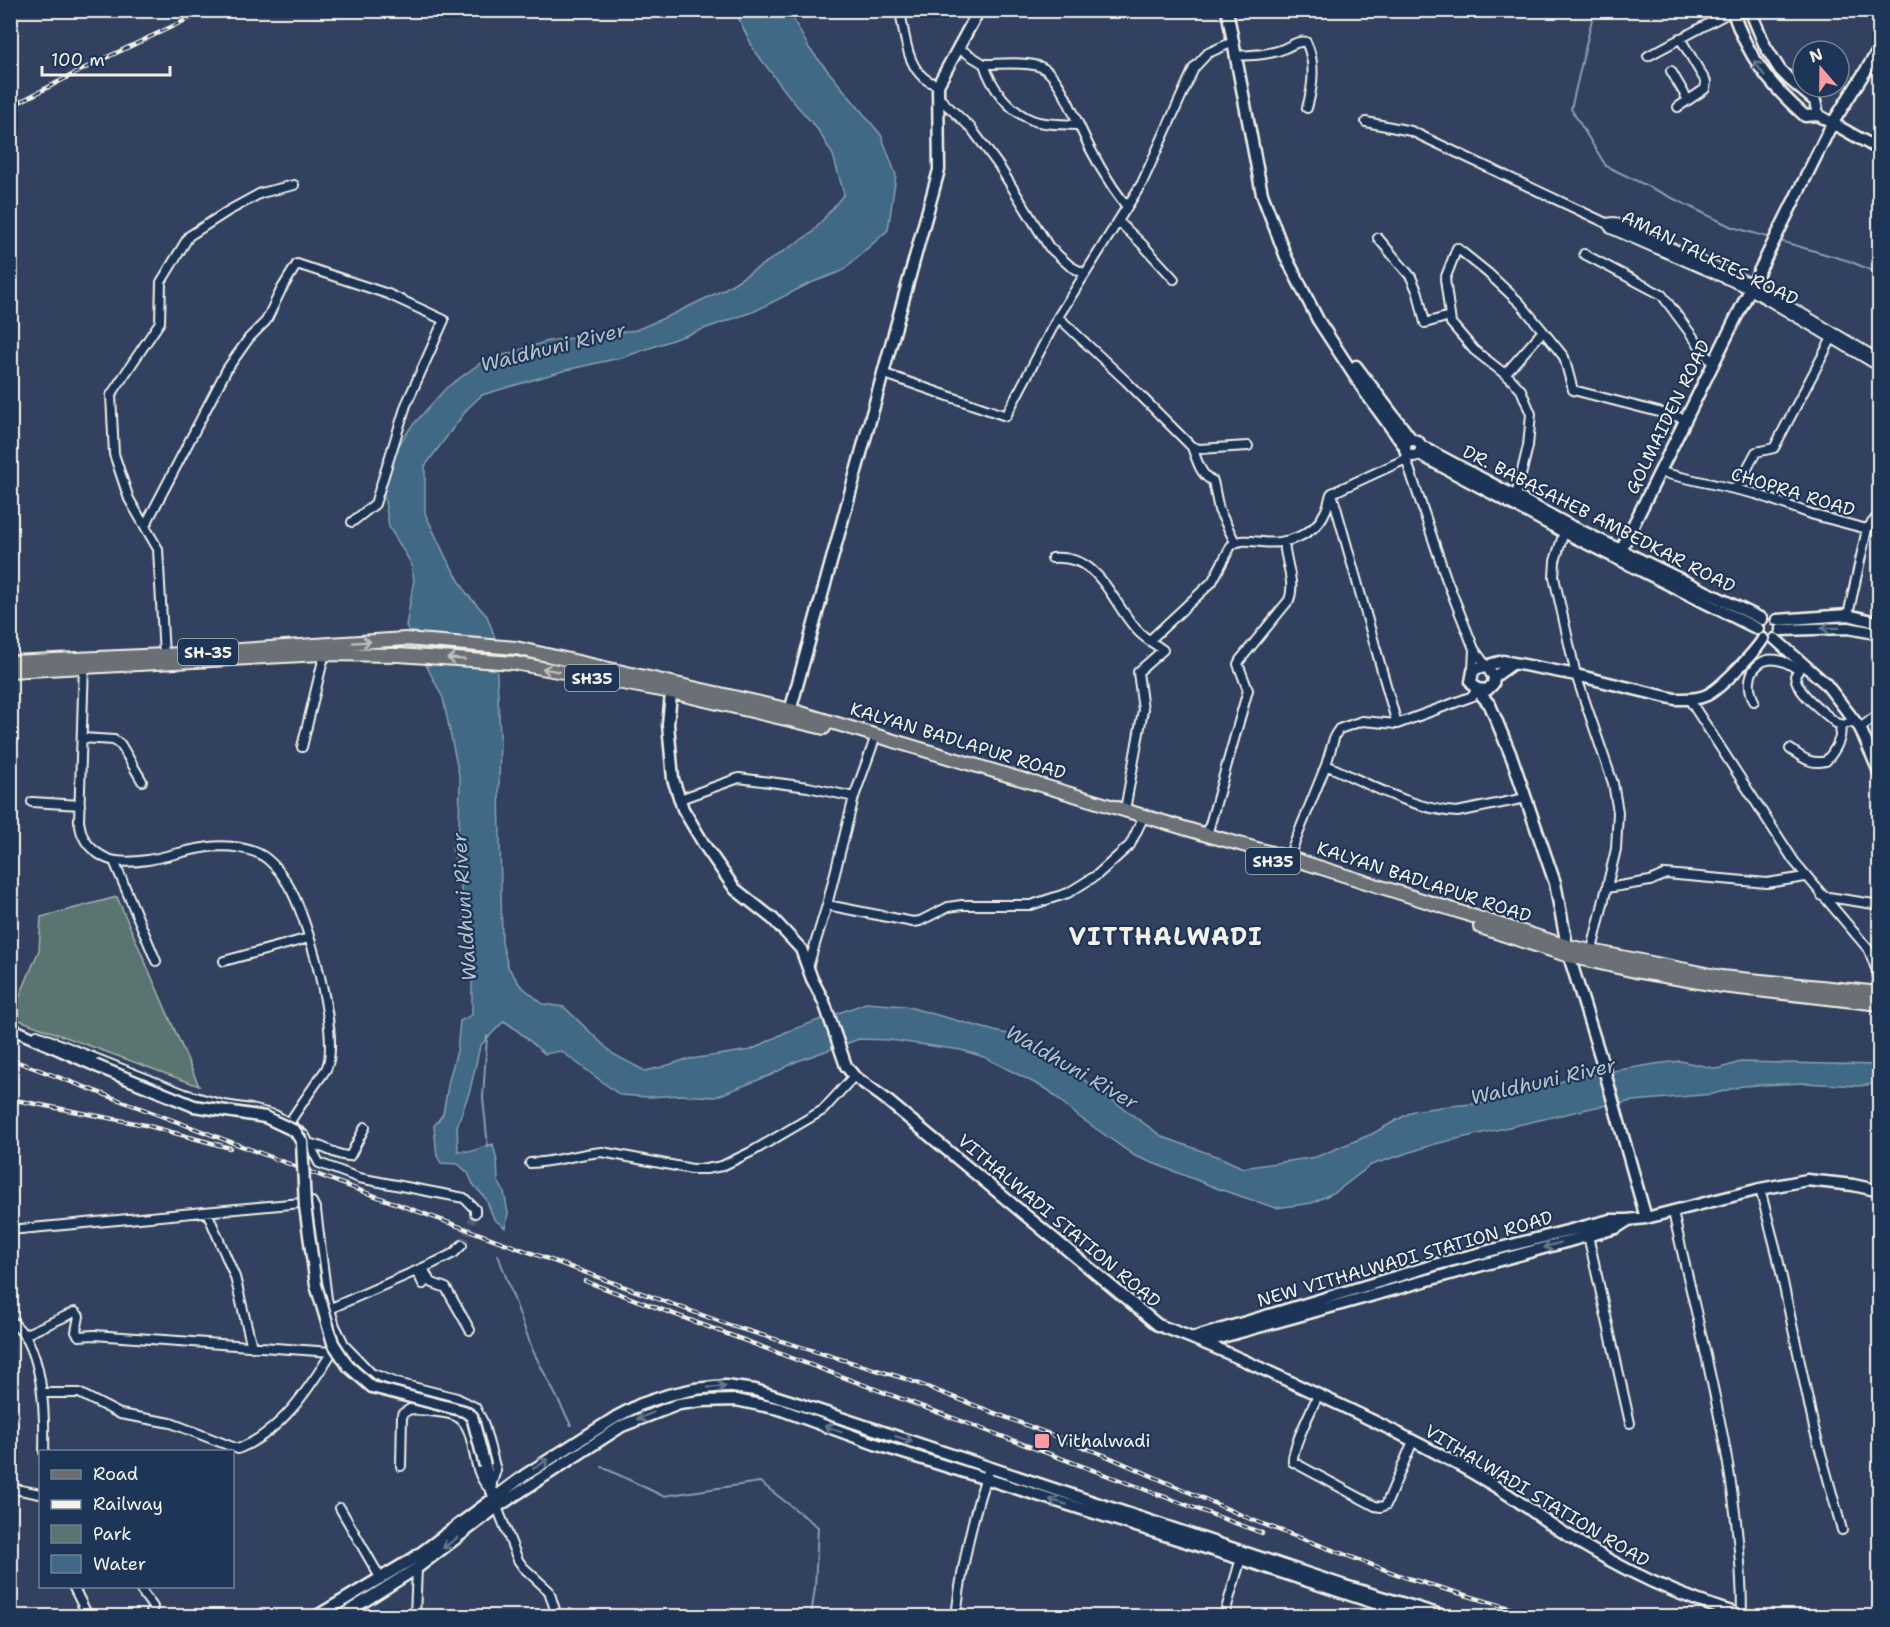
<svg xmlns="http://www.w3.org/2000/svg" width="1890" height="1627" viewBox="0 0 1890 1627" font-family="'Shantell Sans',sans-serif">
  <rect width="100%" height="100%" fill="#324160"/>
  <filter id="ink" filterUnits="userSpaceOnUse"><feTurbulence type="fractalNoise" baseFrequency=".0167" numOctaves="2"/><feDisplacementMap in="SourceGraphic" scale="12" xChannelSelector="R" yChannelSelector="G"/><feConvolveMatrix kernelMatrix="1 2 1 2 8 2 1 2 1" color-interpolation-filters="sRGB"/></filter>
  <g filter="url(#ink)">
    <!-- green -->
    <path fill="#5a7471" stroke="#a7b2ac" stroke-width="1.5" d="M117 897 199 1086 11 1017 39 950 41 917Z"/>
    <!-- water -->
    <path fill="#3f6986" stroke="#879fad" stroke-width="1.5" d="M735 11H789L809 48 881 135 896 175 888 230 842 271 808 284 755 311 624 357 566 370 482 395 468 408 425 466V513L446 558 467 594 487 616 495 638 500 735 499 787 502 943 508 967 520 985 543 1004 564 1007 613 1054 645 1071 662 1067 684 1060 751 1050 786 1032 866 1003 905 1006 998 1032 1025 1037 1049 1050 1075 1073 1163 1137 1224 1159 1243 1168 1316 1157 1372 1134 1413 1111 1449 1106 1485 1103 1578 1077 1655 1064 1680 1061 1718 1069 1740 1062 1879 1065V1083L1859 1086 1804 1083 1742 1086 1713 1094 1634 1101 1596 1107 1435 1144 1371 1165 1337 1191 1312 1203 1276 1208 1219 1189 1135 1156 1078 1116 1048 1090 984 1057 961 1050 890 1040 859 1039 795 1062 771 1075 715 1097 680 1095 649 1097 620 1095 561 1051 545 1054C531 1043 520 1031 504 1021L480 1046 470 1090 457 1126 458 1151H472L493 1144 497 1161 498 1181 504 1192 508 1213 505 1228 494 1219 486 1199 473 1184 468 1173 458 1164 441 1163 437 1156 434 1126 443 1114 449 1080 457 1051 460 1021 472 1015V969L468 960 460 878 452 848 459 826 460 780 443 698 406 626 414 580 411 563 389 527 384 495 387 463 411 427 446 388 482 362 548 341 636 330 671 315 723 290 812 233 844 194 833 155 818 130 792 100 754 50Z"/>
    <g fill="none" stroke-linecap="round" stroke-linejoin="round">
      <!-- stream -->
      <path stroke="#879fad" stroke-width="2" d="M1590 10 1593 15 1571 109 1606 166 1732 227 1771 238
        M1780 241 1849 261 1880 274
        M487 1036 483 1098 488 1147
        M498 1255 533 1351 571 1425
        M602 1467 663 1496 760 1482 818 1527 815 1588 811 1616"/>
      <!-- street-tunnel -->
      <path stroke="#4f5b74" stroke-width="8" stroke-dasharray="8 4" stroke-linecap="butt" d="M462 1245 475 1213"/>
      <defs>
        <path id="street" d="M900 10C905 37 907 77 938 85
          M958 48 984 64C991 87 1009 111 1032 120 1043 125 1066 124 1079 125 1092 155 1107 181 1127 207
          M1235 56C1251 55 1269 55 1283 49 1291 46 1297 40 1306 42 1316 62 1313 87 1307 108
          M1648 56 1732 11
          M984 64C1000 64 1027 61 1041 67 1058 74 1071 109 1079 125
          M1671 71 1688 100
          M938 97 971 128 999 166 1049 247 1070 266 1085 274
          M1678 107 1705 89 1706 82 1680 38
          M1366 122 1411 131 1606 223 1611 229 1747 288 1880 367
          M1118 221 1142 244 1174 279
          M1606 223 1614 222 1753 284 1880 360
          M1378 238 1411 277 1418 293 1425 323 1450 316
          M1584 254 1662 295 1713 364
          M1058 317 1126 381 1191 446 1199 449 1248 446
          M882 373 1006 416 1058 317 1142 183 1194 68 1208 53 1233 42
          M1505 374 1543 331
          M1192 447C1197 460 1200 475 1213 481L1219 510 1235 542
          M1409 456 1406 459 1446 578 1474 649 1488 668
          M1659 472 1756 494 1814 515 1867 529
          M1736 489 1756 452 1774 448 1833 336
          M1516 496 1528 446 1531 414 1521 390 1510 378 1474 350 1451 323 1445 279 1457 248 1488 273 1520 303 1543 331 1564 357 1573 390 1686 419
          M145 526 227 369 249 338 266 321 281 290 297 264 388 294 444 320 406 405 375 504 352 522
          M1565 529 1555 561 1554 577 1576 675 1613 783 1618 812 1616 849 1591 954
          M1052 558C1101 554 1110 601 1137 630 1144 638 1155 644 1163 650L1138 672 1143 710 1125 810
          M1848 615 1867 529 1880 513
          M1150 640 1212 582 1231 546C1240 538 1251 541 1262 542 1286 545 1315 535 1325 512 1328 507 1329 500 1331 494
          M164 655 158 549 129 499 114 454 111 395 160 322 161 282 189 236 228 211 261 193 294 185
          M84 663 79 821C80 826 81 834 84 838 89 849 105 860 116 861 163 867 205 833 255 852 269 857 279 870 287 883 307 913 340 1034 327 1067 325 1072 320 1077 317 1082 308 1095 298 1109 289 1123
          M1803 663 1795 676C1798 695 1822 710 1836 723 1843 726 1848 724 1854 720
          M1473 671 1474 649
          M1689 699 1794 861 1869 950 1880 979
          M1754 701C1739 669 1767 645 1798 670
          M1397 724 1332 493 1406 459
          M1860 728 1880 713
          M82 738 114 740 121 745 142 781
          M302 747 325 652
          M1790 749C1803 758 1811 765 1826 761 1835 751 1843 739 1840 725
          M1326 765C1365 782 1414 810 1457 812L1526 798
          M680 799 739 778 808 787 854 797
          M32 802 80 805
          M1207 835 1248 690 1238 664 1240 660 1289 600C1296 584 1285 561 1284 541
          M114 861 156 961
          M1286 864 1326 765 1335 735 1339 729 1362 721 1397 724 1473 696 1476 689
          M1607 888 1650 881 1666 874 1767 883 1805 877
          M1822 896 1880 905
          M827 905 913 922 920 921 948 907 962 905H1031L1068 893 1097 875 1130 845 1144 816
          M224 961 309 938
          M808 967 827 905 854 797 876 736
          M37 1035 185 1094 224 1105 251 1109 275 1115 289 1123 305 1136 319 1163 359 1178 464 1198 475 1209V1213
          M310 1144C324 1145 337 1157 350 1156L365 1127
          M530 1163C555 1162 577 1154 602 1152L692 1169H706L722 1166 753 1151 823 1110 854 1076
          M1760 1189 1777 1254 1814 1428 1842 1530
          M207 1212 235 1277 252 1347
          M1673 1212C1702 1343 1742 1481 1742 1616
          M10 1230 312 1202 316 1210 327 1299 335 1326 345 1346 371 1373 397 1383 457 1398 475 1407 483 1422 496 1470 490 1489C467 1469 480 1424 453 1415 440 1411 424 1411 410 1409L402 1414 401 1466
          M1587 1231 1630 1423
          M423 1268 430 1282 446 1288 470 1330
          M417 1271 423 1284
          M329 1309 434 1263 454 1253 462 1245
          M10 1319C16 1326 24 1333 28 1341 44 1372 45 1417 44 1452
          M24 1335 75 1312 79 1316 76 1332 79 1336 94 1335 332 1352
          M42 1393H79L120 1414 171 1423 238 1449C281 1432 308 1390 332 1352L340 1349
          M1318 1395C1312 1409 1291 1449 1293 1462L1375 1506 1381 1507 1386 1505 1413 1441
          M10 1488 40 1494
          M497 1507 518 1560 523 1567 549 1591 557 1616
          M340 1508 381 1579
          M73 1586 88 1616
          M138 1586 153 1607 150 1616
          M415 1616 417 1568
          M956 1616C962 1566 972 1516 989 1468
          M1224 1616 1242 1555"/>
        <path id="secondary" d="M1227 10 1262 194 1286 257 1318 320 1365 392 1405 447
          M1732 10C1748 57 1769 84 1805 116L1818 115 1880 150
          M1750 10 1765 46 1780 70 1790 80 1815 101 1818 115
          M1872 10 1880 19
          M1356 366 1412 440
          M1405 448a8 8 0 1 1 16 0a8 8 0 1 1-16 0Z
          M1421 446 1567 524 1762 619
          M1419 454 1564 532 1758 629
          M1617 558 1832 124 1880 48
          M1777 620 1848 615 1880 623
          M1781 630 1848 628 1880 634
          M1775 639 1826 684 1860 728 1880 774
          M1488 668 1492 664 1503 661 1576 675 1675 699C1686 699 1697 700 1707 695 1721 688 1755 652 1763 639
          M1494 677 1488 668 1480 667 1473 671 1471 682 1476 689 1487 690 1493 684 1494 677 1512 664
          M672 685 668 724 673 779 683 809 705 846 735 889 773 919 801 949 812 979 824 1002 846 1066 854 1076 883 1097 1158 1325C1205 1342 1250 1363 1295 1384 1362 1415 1430 1447 1493 1485 1517 1499 1538 1516 1561 1531 1619 1569 1678 1597 1745 1616
          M1476 689 1490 705 1512 758 1555 883 1569 956 1602 1062 1646 1218
          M789 715 939 170 938 85 979 10
          M10 1028 94 1065
          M1193 1338 1438 1264 1610 1220H1627L1646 1218 1760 1189 1807 1180 1853 1185 1880 1191
          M1204 1342 1616 1228 1627 1221
          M485 1466 495 1501
          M317 1616 414 1558 525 1475 616 1417 641 1404 668 1395 695 1389 725 1386 755 1390 793 1402 1345 1586 1444 1616
          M341 1616 417 1568 497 1507 622 1426 679 1404 702 1401 736 1400 779 1409 875 1444 1241 1559 1414 1616"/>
        <path id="primary" d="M10 662 164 655 405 639 516 648 791 710 1207 835 1290 858 1567 946 1721 977 1880 993
          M10 671 321 654 398 655 514 663 671 692 824 728
          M1480 927 1569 956 1635 971 1722 986 1880 1004"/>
      </defs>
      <!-- street casing -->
      <use href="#street" stroke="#f4f1e8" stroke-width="12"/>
      <!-- secondary casing -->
      <use href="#secondary" stroke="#f4f1e8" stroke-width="15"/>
      <!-- primary casing -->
      <use href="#primary" stroke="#f4f1e8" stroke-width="16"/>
      <!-- street -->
      <use href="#street" stroke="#1d3557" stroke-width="8"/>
      <!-- secondary -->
      <use href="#secondary" stroke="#1d3557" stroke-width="10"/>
      <!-- primary -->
      <use href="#primary" stroke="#6b6f74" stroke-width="12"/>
      <defs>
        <path id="rail" d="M10 107 95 63 207 10
          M10 1059 348 1186 732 1326 906 1379 1104 1455 1255 1521 1407 1578 1537 1616
          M10 1099 145 1125 230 1148
          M585 1281 1262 1533"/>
      </defs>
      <!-- rail casing -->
      <use href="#rail" stroke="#f4f1e8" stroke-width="4.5"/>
      <!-- rail -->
      <use href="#rail" stroke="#1d3557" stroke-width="2" stroke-dasharray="7" stroke-linecap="butt"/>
      <defs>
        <path id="secondary-bridge" d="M94 1065 194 1106 265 1117 295 1131 302 1142 305 1206 316 1285 333 1343 348 1366 372 1387 464 1411 472 1416 485 1466"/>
      </defs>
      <!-- secondary-bridge casing -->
      <use href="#secondary-bridge" stroke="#f4f1e8" stroke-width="15" stroke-linecap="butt"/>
      <!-- secondary-bridge -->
      <use href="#secondary-bridge" stroke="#1d3557" stroke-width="10"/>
    </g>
    <!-- one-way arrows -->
    <defs><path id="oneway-shaft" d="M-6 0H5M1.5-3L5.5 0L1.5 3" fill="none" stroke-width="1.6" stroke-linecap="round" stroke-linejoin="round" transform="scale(1.5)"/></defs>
    <g stroke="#68778a">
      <use href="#oneway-shaft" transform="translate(1759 68) rotate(-125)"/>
      <use href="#oneway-shaft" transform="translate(1830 628) rotate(178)"/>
      <use href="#oneway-shaft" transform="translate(1552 1245) rotate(165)"/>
      <use href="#oneway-shaft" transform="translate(717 1387) rotate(-4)"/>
      <use href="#oneway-shaft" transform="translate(645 1416) rotate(157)"/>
      <use href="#oneway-shaft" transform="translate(833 1429) rotate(-160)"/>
      <use href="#oneway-shaft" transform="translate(904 1439) rotate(19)"/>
      <use href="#oneway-shaft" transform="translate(541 1464) rotate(-32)"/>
      <use href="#oneway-shaft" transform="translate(1058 1502) rotate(-163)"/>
      <use href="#oneway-shaft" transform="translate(450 1543) rotate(143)"/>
    </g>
    <g stroke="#bdbdba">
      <use href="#oneway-shaft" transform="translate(362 642) rotate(-4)"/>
      <use href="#oneway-shaft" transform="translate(456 659) rotate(-176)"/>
      <use href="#oneway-shaft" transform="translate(551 670) rotate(-169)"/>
    </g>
  </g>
  <!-- markers -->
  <rect fill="#ff9aa2" stroke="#1d3557" stroke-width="2" x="1034" y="1433" width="16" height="16" rx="3"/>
  <g text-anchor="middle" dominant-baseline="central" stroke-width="4.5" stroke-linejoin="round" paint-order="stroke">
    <!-- shield labels -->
    <g fill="#1d3557" stroke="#b4b9bc" stroke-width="1.5">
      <rect x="178" y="639" width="60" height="26" rx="4.5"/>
      <rect x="565" y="665" width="54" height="26" rx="4.5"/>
      <rect x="1246" y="848" width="54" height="26" rx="4.5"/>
    </g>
    <g font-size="16" font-weight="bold" fill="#f4f1e8">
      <text x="208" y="652">SH-35</text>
      <text x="592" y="678">SH35</text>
      <text x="1273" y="861">SH35</text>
    </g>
    <!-- street labels -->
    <g font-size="18" fill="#f4f1e8" stroke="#1d3557">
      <text transform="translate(1710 258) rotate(26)">AMAN TALKIES ROAD</text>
      <text transform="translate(1668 417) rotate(-64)">GOLMAIDEN ROAD</text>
      <text transform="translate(1793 492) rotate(17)">CHOPRA ROAD</text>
      <text transform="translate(1599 519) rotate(27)">DR. BABASAHEB AMBEDKAR ROAD</text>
      <text transform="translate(958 741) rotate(17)">KALYAN BADLAPUR ROAD</text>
      <text transform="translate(1424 882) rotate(18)">KALYAN BADLAPUR ROAD</text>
      <text transform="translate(1059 1221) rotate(40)">VITHALWADI STATION ROAD</text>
      <text transform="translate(1405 1259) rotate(-16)">NEW VITHALWADI STATION ROAD</text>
      <text transform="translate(1537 1496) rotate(31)">VITHALWADI STATION ROAD</text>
    </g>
    <!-- poi labels -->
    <g font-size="18" fill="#f4f1e8" stroke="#1d3557" text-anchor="start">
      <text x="1056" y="1441">Vithalwadi</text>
    </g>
    <!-- water labels -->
    <g font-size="20" font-style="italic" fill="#b5c1c6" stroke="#1d3557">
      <text transform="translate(553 347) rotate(-14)">Waldhuni River</text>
      <text transform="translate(464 907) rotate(-94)">Waldhuni River</text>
      <text transform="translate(1072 1067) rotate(30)">Waldhuni River</text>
      <text transform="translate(1543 1081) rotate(-13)">Waldhuni River</text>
    </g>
    <!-- district labels -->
    <g font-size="24" font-weight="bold" letter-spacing="1.5" fill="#f4f1e8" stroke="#1d3557">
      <text x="1166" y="937">VITTHALWADI</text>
    </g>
  </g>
  <!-- margin -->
  <rect width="1890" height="1627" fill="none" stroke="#1d3557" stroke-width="36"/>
  <rect x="18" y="18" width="1854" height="1591" fill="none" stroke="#f4f1e8" stroke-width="2" filter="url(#ink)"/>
  <!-- legend -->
  <rect x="39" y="1450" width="195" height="138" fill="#1d3557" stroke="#738091" stroke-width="1.5"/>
  <rect x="51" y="1470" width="30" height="9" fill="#6b6f74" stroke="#738091" stroke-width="1.5"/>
  <text x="93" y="1480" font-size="18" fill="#f4f1e8">Road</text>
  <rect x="51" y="1500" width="30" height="9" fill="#f4f1e8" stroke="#738091" stroke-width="1.5"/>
  <text x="93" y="1510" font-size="18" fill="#f4f1e8">Railway</text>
  <rect x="51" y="1525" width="30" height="18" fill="#5a7471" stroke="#738091" stroke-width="1.5"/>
  <text x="93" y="1540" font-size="18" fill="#f4f1e8">Park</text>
  <rect x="51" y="1555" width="30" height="18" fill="#3f6986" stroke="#738091" stroke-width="1.5"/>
  <text x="93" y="1570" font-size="18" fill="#f4f1e8">Water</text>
  <!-- north arrow -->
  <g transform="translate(1821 69) rotate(340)"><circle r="28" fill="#1d3557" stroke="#738091" stroke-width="1.5"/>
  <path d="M0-4.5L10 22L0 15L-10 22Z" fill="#ff9aa2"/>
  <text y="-9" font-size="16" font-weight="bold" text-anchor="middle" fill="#f4f1e8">N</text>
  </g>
  <!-- scale -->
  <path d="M42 66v9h128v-9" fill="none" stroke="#f4f1e8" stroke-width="3"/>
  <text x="51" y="66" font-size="18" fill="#f4f1e8" stroke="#1d3557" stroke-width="4.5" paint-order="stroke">100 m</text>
</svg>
